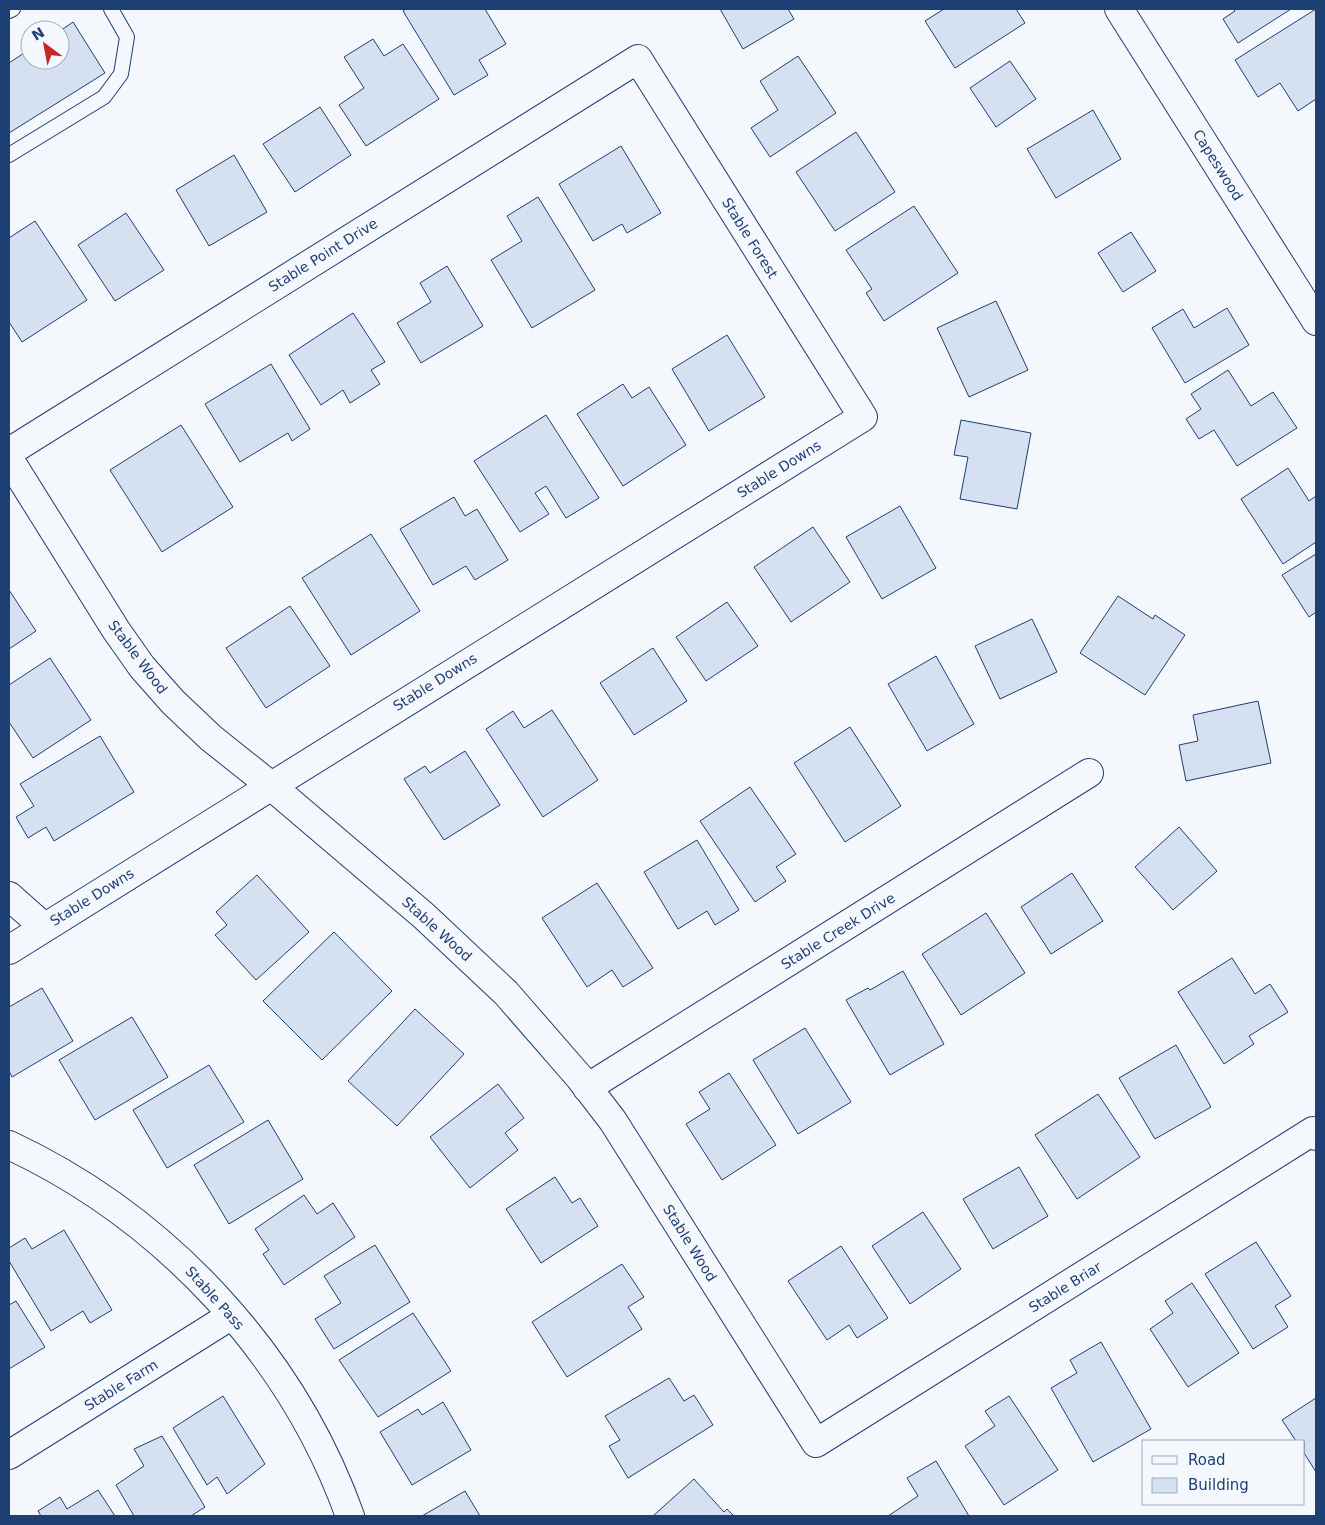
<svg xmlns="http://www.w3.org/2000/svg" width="1325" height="1525" viewBox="0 0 1325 1525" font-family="'DejaVu Sans',sans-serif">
  <rect width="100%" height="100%" fill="#f4f7fb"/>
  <!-- building -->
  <path fill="#d5e0f0" stroke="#1d3f73" d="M406 9H485L506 44 479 60 488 75 454 95 403 11Z
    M720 9H788L794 19 743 49Z
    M944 9H1016L1025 23 955 68 925 21Z
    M1233 9H1291L1238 43 1223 19 1235 11Z
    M1316 9V99L1298 111 1280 83 1258 97 1235 60Z
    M73 22 105 73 9 133V63L30 49V60H60V31Z
    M373 39 384 56 403 44 439 99 366 146 339 105 364 88 344 57Z
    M798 56 836 113 770 157 751 128 778 110 760 81Z
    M1010 61 1036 99 996 127 970 88Z
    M320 107 351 155 295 192 263 144Z
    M1093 110 1121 159 1056 198 1027 149Z
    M856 132 895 192 835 231 796 172Z
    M621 146 661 213 627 233 622 224 593 241 559 184Z
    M234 155 267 212 209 246 176 190Z
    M538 197 595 290 532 328 491 260 522 241 507 216Z
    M914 206 958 273 884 321 866 293 872 289 846 250Z
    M126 213 164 270 115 301 78 245Z
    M35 221 87 300 22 342 9 322V238Z
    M1131 232 1156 271 1123 292 1098 253Z
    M447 266 483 326 421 363 397 323 431 302 420 283Z
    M996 301 1028 370 969 397 937 328Z
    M1227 308 1249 345 1185 383 1152 328 1183 309 1194 328Z
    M353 313 385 362 371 370 380 384 350 403 343 390 321 405 289 355Z
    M727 335 765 397 709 431 672 369Z
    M271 364 310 429 292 441 288 433 240 462 205 404Z
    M1228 370 1251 406 1273 392 1297 428 1237 466 1214 430 1199 439 1186 419 1201 409 1191 394Z
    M623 384 632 398 649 387 686 445 623 486 577 414Z
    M546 415 599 498 566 518 546 486 535 493 549 514 520 532 474 461Z
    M961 420 1031 433 1017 509 960 499 968 457 954 455Z
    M181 425 233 507 162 552 110 470Z
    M1288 468 1309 501 1316 496V542L1283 564 1241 499Z
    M454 497 465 516 477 509 508 560 475 580 466 566 433 585 400 529Z
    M900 506 936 568 882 599 846 537Z
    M813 527 850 582 791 622 754 567Z
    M371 534 420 611 351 655 302 578Z
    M1316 554V612L1309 617 1282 575Z
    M9 590 36 631 9 649Z
    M1118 596 1153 619 1155 615 1185 635 1145 695 1080 653Z
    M727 602 758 646 706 681 676 637Z
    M290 606 330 666 266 708 226 648Z
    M1032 619 1057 672 1000 699 975 646Z
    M653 648 687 701 634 735 600 683Z
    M936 656 974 724 927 751 888 684Z
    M50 658 91 720 33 758 9 722V685Z
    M1258 701 1271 763 1186 781 1179 745 1198 741 1193 715Z
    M552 710 598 780 543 817 486 729 513 711 524 728Z
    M850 727 901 806 845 842 794 763Z
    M100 736 134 792 54 841 46 827 28 838 16 817 34 806 20 784Z
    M465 751 500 805 444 840 404 779 425 766 430 773Z
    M750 787 796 854 776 867 786 881 755 902 700 821Z
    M1179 827 1217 871 1173 910 1135 867Z
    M697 840 739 910 715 925 707 911 678 929 644 872Z
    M1072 873 1103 921 1051 954 1021 907Z
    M257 875 309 932 256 980 215 935 227 925 216 912Z
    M597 883 653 968 623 987 612 970 587 987 542 918Z
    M986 913 1025 973 961 1015 922 954Z
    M334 932 392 991 322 1060 263 1001Z
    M1232 958 1255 994 1270 984 1288 1012 1249 1036 1254 1044 1224 1064 1178 992Z
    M903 971 944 1044 890 1075 846 1000 868 988 870 990Z
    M42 988 73 1041 12 1077 9 1071V1007Z
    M415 1009 464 1054 397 1126 348 1081Z
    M132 1017 168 1077 95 1120 59 1060Z
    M805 1028 851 1102 798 1134 753 1060Z
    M1176 1045 1211 1107 1155 1139 1119 1078Z
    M209 1065 244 1122 167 1168 133 1110Z
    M729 1073 776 1145 722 1180 686 1124 710 1109 699 1092Z
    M498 1084 524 1118 505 1133 518 1150 470 1188 430 1137Z
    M1098 1094 1140 1157 1077 1199 1035 1135Z
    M268 1120 303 1179 229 1224 194 1165Z
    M1019 1167 1048 1216 993 1249 963 1199Z
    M555 1177 572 1203 580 1198 598 1226 541 1263 506 1209Z
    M304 1195 317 1214 333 1203 355 1237 284 1285 263 1254 269 1250 255 1229Z
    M923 1212 961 1269 910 1304 872 1246Z
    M64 1230 112 1310 90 1323 83 1311 51 1331 9 1261V1248L25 1238 32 1249Z
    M1256 1242 1291 1296 1275 1306 1288 1327 1253 1349 1205 1274Z
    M375 1245 410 1302 334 1349 315 1319 341 1303 324 1276Z
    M841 1246 888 1318 857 1338 849 1325 827 1340 788 1281Z
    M622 1264 644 1297 628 1307 642 1329 567 1377 532 1322Z
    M1192 1283 1239 1353 1188 1387 1150 1329 1173 1313 1165 1301Z
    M16 1301 45 1347 9 1369V1305Z
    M413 1313 451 1371 378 1417 339 1360Z
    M1101 1342 1151 1429 1093 1462 1051 1388 1077 1373 1070 1360Z
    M669 1378 684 1401 694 1395 713 1425 628 1478 609 1446 620 1440 605 1416Z
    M223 1396 265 1464 227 1494 217 1477 207 1485 173 1428Z
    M1009 1396 1058 1470 1004 1505 965 1446 995 1426 985 1411Z
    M1316 1398V1472L1304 1453V1441H1296L1282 1420Z
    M443 1402 471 1450 412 1485 380 1432 418 1409 422 1415Z
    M162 1436 205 1507 191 1516H134L116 1485 144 1466 134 1449Z
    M936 1461 969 1516H888L918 1496 907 1478Z
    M694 1479 724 1512 727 1509 734 1516H653Z
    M98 1490 115 1516H41L38 1511 60 1497 67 1509Z
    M465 1491 480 1516H422Z"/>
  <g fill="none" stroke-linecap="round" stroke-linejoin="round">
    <defs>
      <path id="lane" d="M9 11 13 9
        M9 155 104 97 121 74 127 37 111 9"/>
      <path id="street" d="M1119 9 1316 321
        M9 452 638 59 863 417 9 950
        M9 459 116 630 142 667 173 702 211 738 270 785 424 916 506 993 580 1078 613 1121 816 1443 1313 1131 1316 1136
        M9 896 44 927
        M587 1088 1089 773
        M9 1145C165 1218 292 1354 350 1516
        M9 1455 232 1315"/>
    </defs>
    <!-- lane casing -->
    <use href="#lane" stroke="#1d3f73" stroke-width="16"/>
    <!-- street casing -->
    <use href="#street" stroke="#1d3f73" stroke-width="30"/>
    <!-- lane -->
    <use href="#lane" stroke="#f4f7fb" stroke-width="14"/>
    <!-- street -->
    <use href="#street" stroke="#f4f7fb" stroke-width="28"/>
  </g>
  <g text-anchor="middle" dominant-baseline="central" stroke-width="4" stroke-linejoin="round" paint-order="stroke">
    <!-- street labels -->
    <g font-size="14" fill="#1d3f73" stroke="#f4f7fb">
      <text transform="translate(1218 165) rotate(58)">Capeswood</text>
      <text transform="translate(750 238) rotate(58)">Stable Forest</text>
      <text transform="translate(323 255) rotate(-32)">Stable Point Drive</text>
      <text transform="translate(779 469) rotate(-32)">Stable Downs</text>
      <text transform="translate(138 657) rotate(53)">Stable Wood</text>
      <text transform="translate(435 682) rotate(-32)">Stable Downs</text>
      <text transform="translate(92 897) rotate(-32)">Stable Downs</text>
      <text transform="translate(437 929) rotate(42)">Stable Wood</text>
      <text transform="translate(838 931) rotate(-32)">Stable Creek Drive</text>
      <text transform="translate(690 1243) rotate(58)">Stable Wood</text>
      <text transform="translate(1065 1287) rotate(-32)">Stable Briar</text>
      <text transform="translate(215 1298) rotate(48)">Stable Pass</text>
      <text transform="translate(121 1385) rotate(-32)">Stable Farm</text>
    </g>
  </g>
  <!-- border -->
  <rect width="1325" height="1525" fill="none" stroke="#1d3f73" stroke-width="20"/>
  <!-- legend -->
  <rect x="1142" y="1440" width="162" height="65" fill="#f4f7fb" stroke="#9eadc5"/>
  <rect x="1152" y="1456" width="25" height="8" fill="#f4f7fb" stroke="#9eadc5"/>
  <text x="1188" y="1465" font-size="15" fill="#1d3f73">Road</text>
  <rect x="1152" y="1478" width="25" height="15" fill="#d5e0f0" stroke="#9eadc5"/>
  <text x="1188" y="1490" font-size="15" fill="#1d3f73">Building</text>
  <!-- north arrow -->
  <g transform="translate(45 45) rotate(328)"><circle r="24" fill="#f4f7fb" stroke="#9eadc5"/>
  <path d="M0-4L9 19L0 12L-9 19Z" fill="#c62828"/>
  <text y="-8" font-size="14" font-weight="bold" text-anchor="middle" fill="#1d3f73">N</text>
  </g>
</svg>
